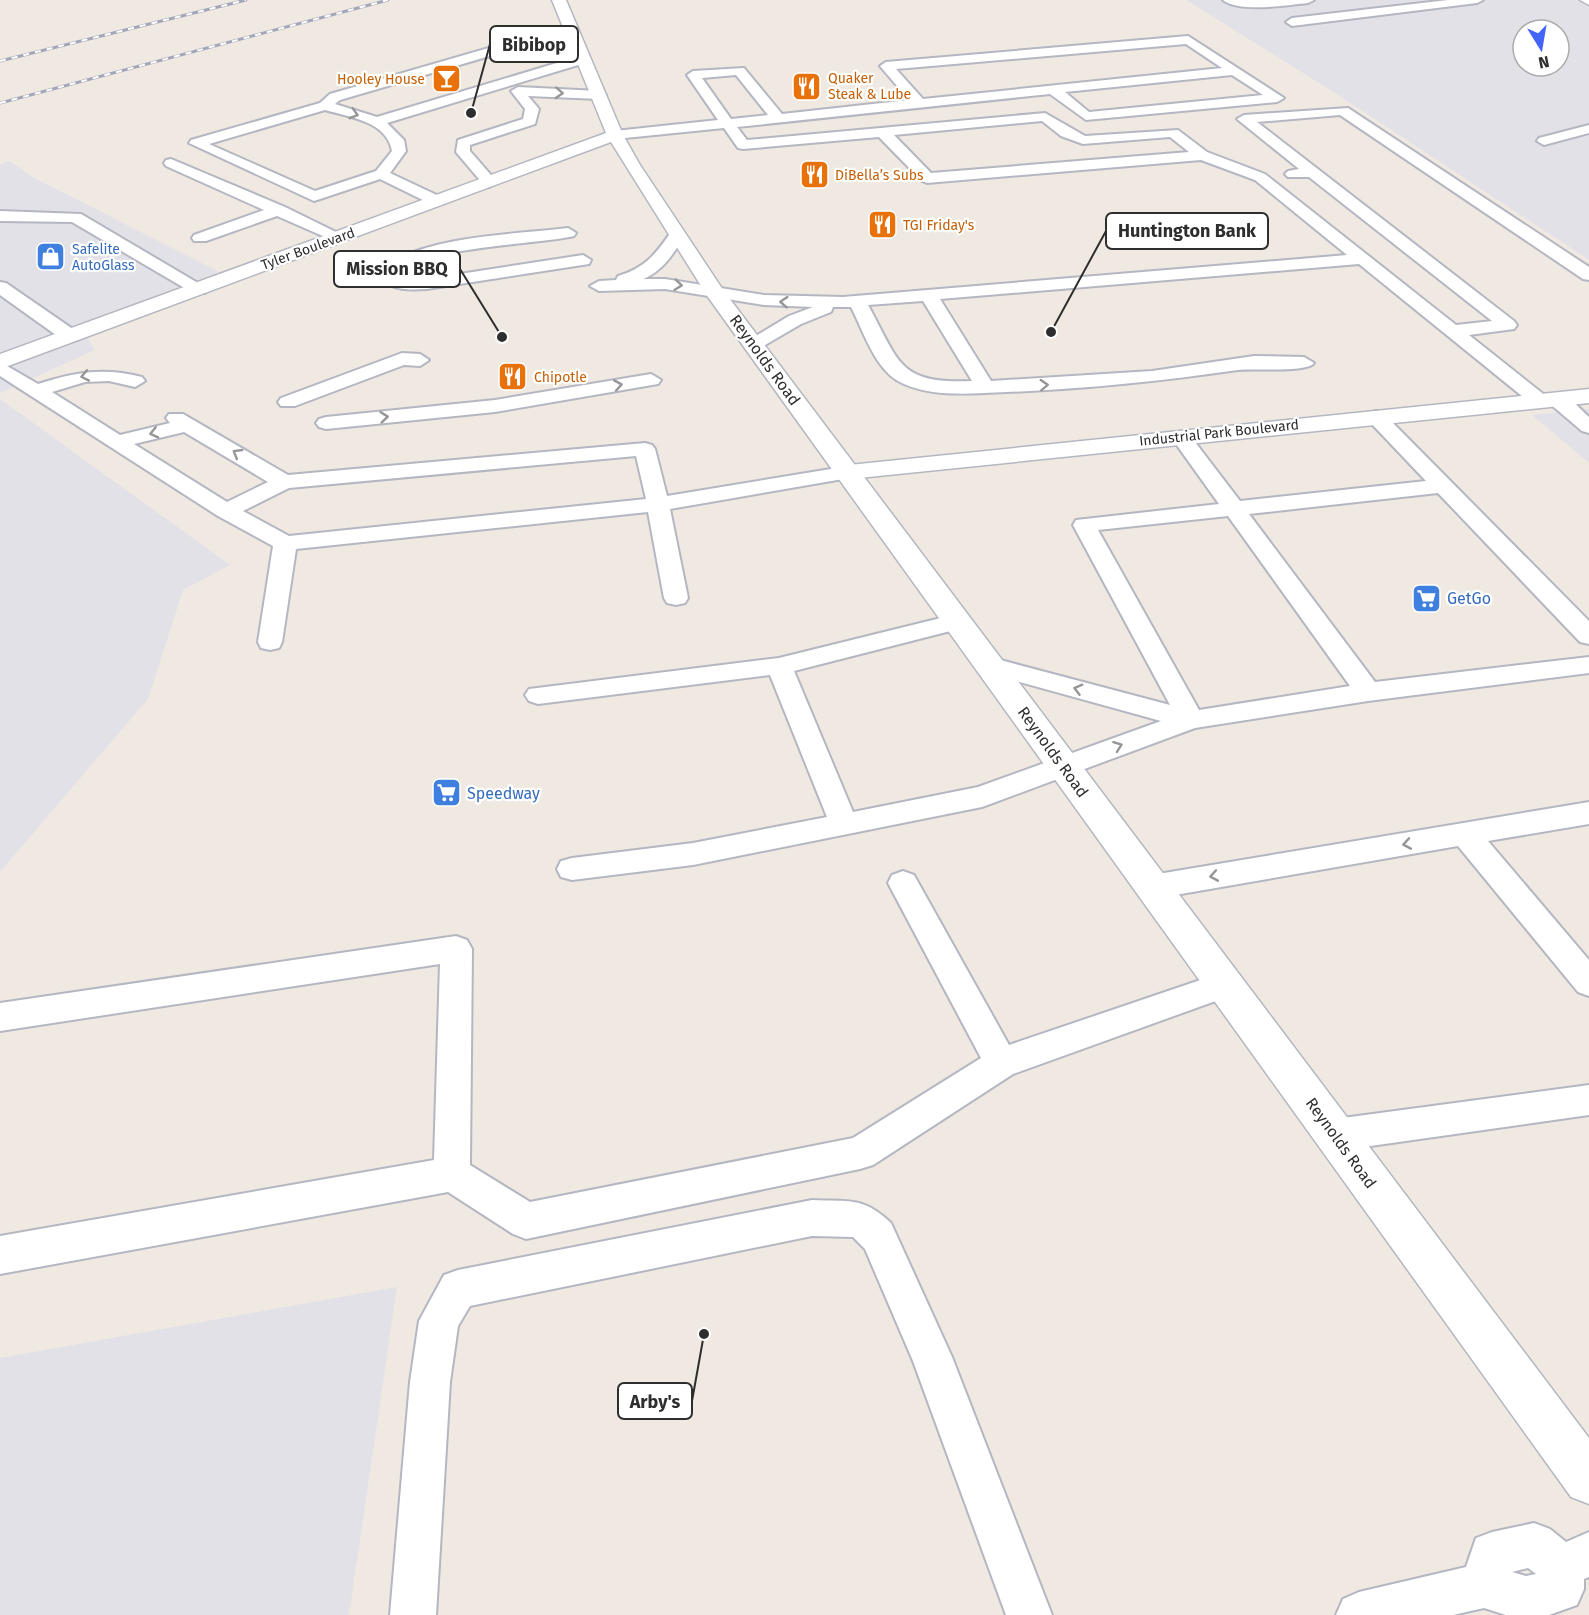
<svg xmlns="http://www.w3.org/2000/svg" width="1589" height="1615" viewBox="0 0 1589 1615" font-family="'Fira Sans',sans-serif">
  <rect width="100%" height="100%" fill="#efe9e1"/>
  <!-- industrial -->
  <path fill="#e3e1e8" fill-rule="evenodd" d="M1186 0H1589V260L1335 93ZM1523 30H1559V66H1523Z
    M10 161 31 176 219 272 79 324 95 350 0 393V164Z
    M0 399 230 565 183 590 148 699 0 872Z
    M1589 409V463L1532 415Z
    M397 1287 349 1615H0V1358Z"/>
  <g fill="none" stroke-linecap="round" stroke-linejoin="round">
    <defs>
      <path id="lane" d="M1223 0H1314L1308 3C1288 5 1239 13 1223 0Z
        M1448 0H1483L1477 3 1292 26 1286 22 1292 18Z
        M571 24 577 28 575 31 340 100 335 104 377 117 580 56H588V62L387 123 404 140 406 151 390 173 443 198 445 201 443 204H431L380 179 314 201 189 143 191 140 320 103 330 94ZM325 110C349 117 387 121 392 151L376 171 315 191 209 144Z
        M1188 36 1284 98 1277 102 1086 120 1050 94 737 127 747 140 1045 113 1085 136 1178 130 1207 152 1265 174 1456 325 1492 321 1309 177H1288L1285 174 1288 171 1299 169 1237 119 1244 115 1348 108 1589 267V280L1583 279 1340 115 1257 122 1514 321 1517 325 1514 329 1469 335 1547 397C1562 386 1578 407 1589 417V433L1582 431 1549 403 1540 407 1533 405 1359 264 940 299 991 381 1152 371 1254 356 1304 357 1314 363C1307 373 1253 368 1238 370 1161 381 1085 389 1007 392 973 393 936 398 904 384 876 373 864 332 851 307H833L831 312 801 324 753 352 744 346 746 342 789 316 813 307 764 305 665 289 599 291 590 286 599 281 616 280 618 276C645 268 656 254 671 232L677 230 685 235C674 253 663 271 643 279H665L764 295 843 297 1347 255 1255 180 1201 160 927 183 922 181 879 137 743 149 738 148 724 128 615 139 608 135 615 131 718 120 687 75 693 71 744 68 782 114 909 100 880 66 886 62ZM1186 44 1222 68 923 99 896 69ZM736 75 768 115 731 119 702 78ZM1232 75 1263 95 1089 112 1065 92ZM1042 121 1061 136 1083 144 1170 137 1189 152 931 173 894 135ZM923 301 972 381C898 384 900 363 868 305Z
        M518 87 599 91 606 95 599 99 528 96 539 109 535 124 470 145V151L497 182 489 187 484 185 456 152 458 140 523 119 525 109 511 91Z
        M1589 125V133L1544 145 1537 141 1539 138Z
        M171 159 285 207 346 237 338 242 332 240 277 216 206 241H194L192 238 194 235 264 210 166 166 164 163 166 160Z
        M0 211 81 214 208 289 205 293H193L72 222 0 221Z
        M568 228 576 233 574 236C543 244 408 248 397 275L409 280 427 279 583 255 591 260 589 264 427 289C412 290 391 291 380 278L382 267C431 235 511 235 568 228Z
        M0 282 6 283 77 332 79 336 77 340H63L0 295Z
        M402 353 420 354 429 360 420 366 404 365 295 406H281L278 402 281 398Z
        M0 362 38 384C75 372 104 367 142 377L145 381 135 387 109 381 85 382 52 392 120 435 170 423 166 418 169 414H183L288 475 645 443 652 445 655 449 667 496 849 466 857 467 860 472 857 477 849 478 670 509 688 598 685 603 676 605 667 603 664 598 648 512 296 549 282 642 279 648 270 650 261 648 258 642 273 546 218 516 0 376ZM184 432 268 482 227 502 134 444ZM636 456 646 499 289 536 243 511 289 488Z
        M651 374 661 380 658 384 495 412 326 429 319 427 316 423 319 419 326 417 495 400Z
        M1376 411 1383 413 1589 621V644L1580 642 1438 493 1249 514 1375 682 1589 657V673L1368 701 1195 728 982 807 693 865 572 880 561 877 557 869 561 861 572 858 693 843 827 817 770 675 538 704 529 701 525 695 529 689 779 658 957 614 966 617 969 622 966 627 794 671 853 812 978 787 1161 721 980 671 976 665 980 659 989 657 1170 705 1073 525 1076 520 1219 504 1171 437 1174 433H1188L1240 501 1426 481 1369 421 1366 417 1369 413ZM1228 516 1350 686 1199 710 1098 530Z
        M1589 802V824L1488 841 1589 960V996L1578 992 1458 846 1152 899 1141 895 1137 887 1141 879 1152 875Z
        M903 871 914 875 1009 1045 1224 972 1235 976 1240 985 1235 994 1013 1074 873 1165 860 1169 526 1239 513 1234 448 1192 0 1274V1236L434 1160 440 964 0 1031V1003L456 936 467 940 472 949 470 1165 530 1202 853 1138 981 1058 888 883 892 875Z
        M1589 1085V1115L1335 1151 1322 1146 1317 1135 1322 1124 1335 1119Z
        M812 1200C850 1202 862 1196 891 1223L952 1357 1052 1615H1006L913 1361 865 1249 853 1237 812 1236 470 1306 458 1326 450 1382 436 1615H390L410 1382 419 1321 444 1275 458 1270Z
        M1534 1523 1550 1529 1566 1542 1589 1532V1577L1584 1579V1589L1577 1605 1549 1615H1506L1484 1608 1453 1615H1336L1343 1599 1359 1592 1466 1567 1476 1538 1492 1532ZM1528 1568 1536 1574 1526 1576 1512 1572Z"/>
      <path id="street" d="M1580 0H1589V5Z
        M1589 389V403L849 479 840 477 837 472 840 467 849 465Z"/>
      <path id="secondary" d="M552 0H566L623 135 640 165 723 290 1589 1438V1504L1571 1497 708 297 611 142 0 369V354L606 133Z"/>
    </defs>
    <!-- lane casing -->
    <use href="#lane" stroke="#b4b7c1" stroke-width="4"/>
    <!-- street casing -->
    <use href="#street" stroke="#b4b7c1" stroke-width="3"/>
    <!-- secondary casing -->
    <use href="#secondary" stroke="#b4b7c1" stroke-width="3"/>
    <!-- lane -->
    <use href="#lane" fill="#fff" fill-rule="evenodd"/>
    <!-- street -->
    <use href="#street" fill="#fff" fill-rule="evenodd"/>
    <!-- secondary -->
    <use href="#secondary" fill="#fff" fill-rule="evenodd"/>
    <defs>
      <path id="rail" d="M0 61 246 0
        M0 103 388 0"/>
    </defs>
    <!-- rail casing -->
    <use href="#rail" stroke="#a3a6b8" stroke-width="3"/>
    <!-- rail -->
    <use href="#rail" stroke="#fff" stroke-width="2" stroke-dasharray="6" stroke-linecap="butt"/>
  </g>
  <!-- one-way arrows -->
  <defs><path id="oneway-chevron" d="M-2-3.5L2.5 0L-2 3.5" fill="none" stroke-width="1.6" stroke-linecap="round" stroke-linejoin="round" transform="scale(1.5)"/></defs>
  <g stroke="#969696">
    <use href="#oneway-chevron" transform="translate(559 93) rotate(3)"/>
    <use href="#oneway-chevron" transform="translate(354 114) rotate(16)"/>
    <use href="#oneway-chevron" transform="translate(678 285) rotate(6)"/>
    <use href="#oneway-chevron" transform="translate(784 302) rotate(-176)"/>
    <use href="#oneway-chevron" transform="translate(85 376) rotate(169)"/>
    <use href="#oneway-chevron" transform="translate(618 385) rotate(-10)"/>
    <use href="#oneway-chevron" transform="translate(1044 385) rotate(-3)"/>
    <use href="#oneway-chevron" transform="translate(384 417) rotate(-6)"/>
    <use href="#oneway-chevron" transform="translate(154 433) rotate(167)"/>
    <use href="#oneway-chevron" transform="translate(237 453) rotate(-149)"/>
    <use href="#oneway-chevron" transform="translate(1078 689) rotate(-165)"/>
    <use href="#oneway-chevron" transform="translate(1118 746) rotate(-20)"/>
    <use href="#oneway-chevron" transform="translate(1407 844) rotate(170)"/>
    <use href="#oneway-chevron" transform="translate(1214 876) rotate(170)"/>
  </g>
  <!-- icons -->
  <defs>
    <symbol id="bar-square" viewBox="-11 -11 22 22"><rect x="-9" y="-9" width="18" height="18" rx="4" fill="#e8710a" stroke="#fff"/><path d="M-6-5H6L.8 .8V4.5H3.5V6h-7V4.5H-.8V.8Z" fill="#fff"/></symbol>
    <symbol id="restaurant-square" viewBox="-11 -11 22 22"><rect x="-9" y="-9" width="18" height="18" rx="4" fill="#e8710a" stroke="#fff"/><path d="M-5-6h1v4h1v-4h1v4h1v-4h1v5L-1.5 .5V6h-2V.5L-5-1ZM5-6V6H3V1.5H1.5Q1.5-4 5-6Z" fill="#fff"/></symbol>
    <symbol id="shop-square" viewBox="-11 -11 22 22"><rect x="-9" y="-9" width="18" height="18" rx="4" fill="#3f7fe0" stroke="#fff"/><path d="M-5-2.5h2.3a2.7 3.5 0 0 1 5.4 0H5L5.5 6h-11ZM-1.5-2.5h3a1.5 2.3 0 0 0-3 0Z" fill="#fff"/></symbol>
    <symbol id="supermarket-square" viewBox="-11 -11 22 22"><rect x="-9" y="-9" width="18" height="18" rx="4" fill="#3f7fe0" stroke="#fff"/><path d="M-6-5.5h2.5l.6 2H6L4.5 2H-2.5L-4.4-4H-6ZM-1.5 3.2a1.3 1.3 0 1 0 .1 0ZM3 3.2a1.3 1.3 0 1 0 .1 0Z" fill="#fff"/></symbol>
  </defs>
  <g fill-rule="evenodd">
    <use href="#bar-square" x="430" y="62" width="33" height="33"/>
    <use href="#restaurant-square" x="790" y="70" width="33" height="33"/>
    <use href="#restaurant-square" x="798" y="158" width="33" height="33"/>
    <use href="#restaurant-square" x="866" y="208" width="33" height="33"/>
    <use href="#shop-square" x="34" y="240" width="33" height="33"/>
    <use href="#restaurant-square" x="496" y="360" width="33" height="33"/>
    <use href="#supermarket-square" x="1410" y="582" width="33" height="33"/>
    <use href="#supermarket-square" x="430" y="776" width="33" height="33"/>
  </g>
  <g text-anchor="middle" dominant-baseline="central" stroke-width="4.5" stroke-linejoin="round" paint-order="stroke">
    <!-- far-food labels -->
    <g font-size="14" fill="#c56008" stroke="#fff" text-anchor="start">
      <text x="828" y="78">Quaker<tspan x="828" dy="16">Steak &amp; Lube</tspan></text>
      <text x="425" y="79" text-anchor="end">Hooley House</text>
      <text x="835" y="175">DiBella’s Subs</text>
      <text x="903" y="225">TGI Friday's</text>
      <text x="534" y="377">Chipotle</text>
    </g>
    <!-- far-shop labels -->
    <g font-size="14" fill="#366cbe" stroke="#fff" text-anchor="start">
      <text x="72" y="249">Safelite<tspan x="72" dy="16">AutoGlass</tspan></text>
    </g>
    <!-- far-street labels -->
    <g font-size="14" fill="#2e2e2e" stroke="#fff">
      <text transform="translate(308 249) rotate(-20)">Tyler Boulevard</text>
      <text transform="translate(1219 433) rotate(-6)">Industrial Park Boulevard</text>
    </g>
    <!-- street labels -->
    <g font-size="16" fill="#2e2e2e" stroke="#fff">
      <text transform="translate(765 360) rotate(54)">Reynolds Road</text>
      <text transform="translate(1053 752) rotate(54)">Reynolds Road</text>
      <text transform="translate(1341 1143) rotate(54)">Reynolds Road</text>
    </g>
    <!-- shop labels -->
    <g font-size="16" fill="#366cbe" stroke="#fff" text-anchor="start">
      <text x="1447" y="598">GetGo</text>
      <text x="467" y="793">Speedway</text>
    </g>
  </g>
  <!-- callouts -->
  <path fill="none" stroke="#2e2e2e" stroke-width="2" d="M471 113L490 44M1051 332L1106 231M502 337L460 269M704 1334L692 1401"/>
  <g fill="#2e2e2e" stroke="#fff" stroke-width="2">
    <circle cx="471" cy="113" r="6"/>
    <circle cx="1051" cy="332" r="6"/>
    <circle cx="502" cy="337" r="6"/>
    <circle cx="704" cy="1334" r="6"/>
  </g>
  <g fill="#fff" stroke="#2e2e2e" stroke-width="2">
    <rect x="490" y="26" width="88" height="36" rx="6"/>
    <rect x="1106" y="213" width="162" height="36" rx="6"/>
    <rect x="334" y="251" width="126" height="36" rx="6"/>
    <rect x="618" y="1383" width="74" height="36" rx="6"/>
  </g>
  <g font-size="18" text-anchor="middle" font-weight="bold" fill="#2e2e2e">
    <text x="534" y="51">Bibibop</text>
    <text x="1187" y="237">Huntington Bank</text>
    <text x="397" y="275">Mission BBQ</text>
    <text x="655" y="1408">Arby's</text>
  </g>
  <!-- north arrow -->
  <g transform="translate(1541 48) rotate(169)"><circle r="28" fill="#ffffff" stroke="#ababab" stroke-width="1.5"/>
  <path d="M0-4.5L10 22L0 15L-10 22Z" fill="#4264fb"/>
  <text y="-9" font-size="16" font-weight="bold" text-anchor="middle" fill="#2e2e2e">N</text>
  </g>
</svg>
